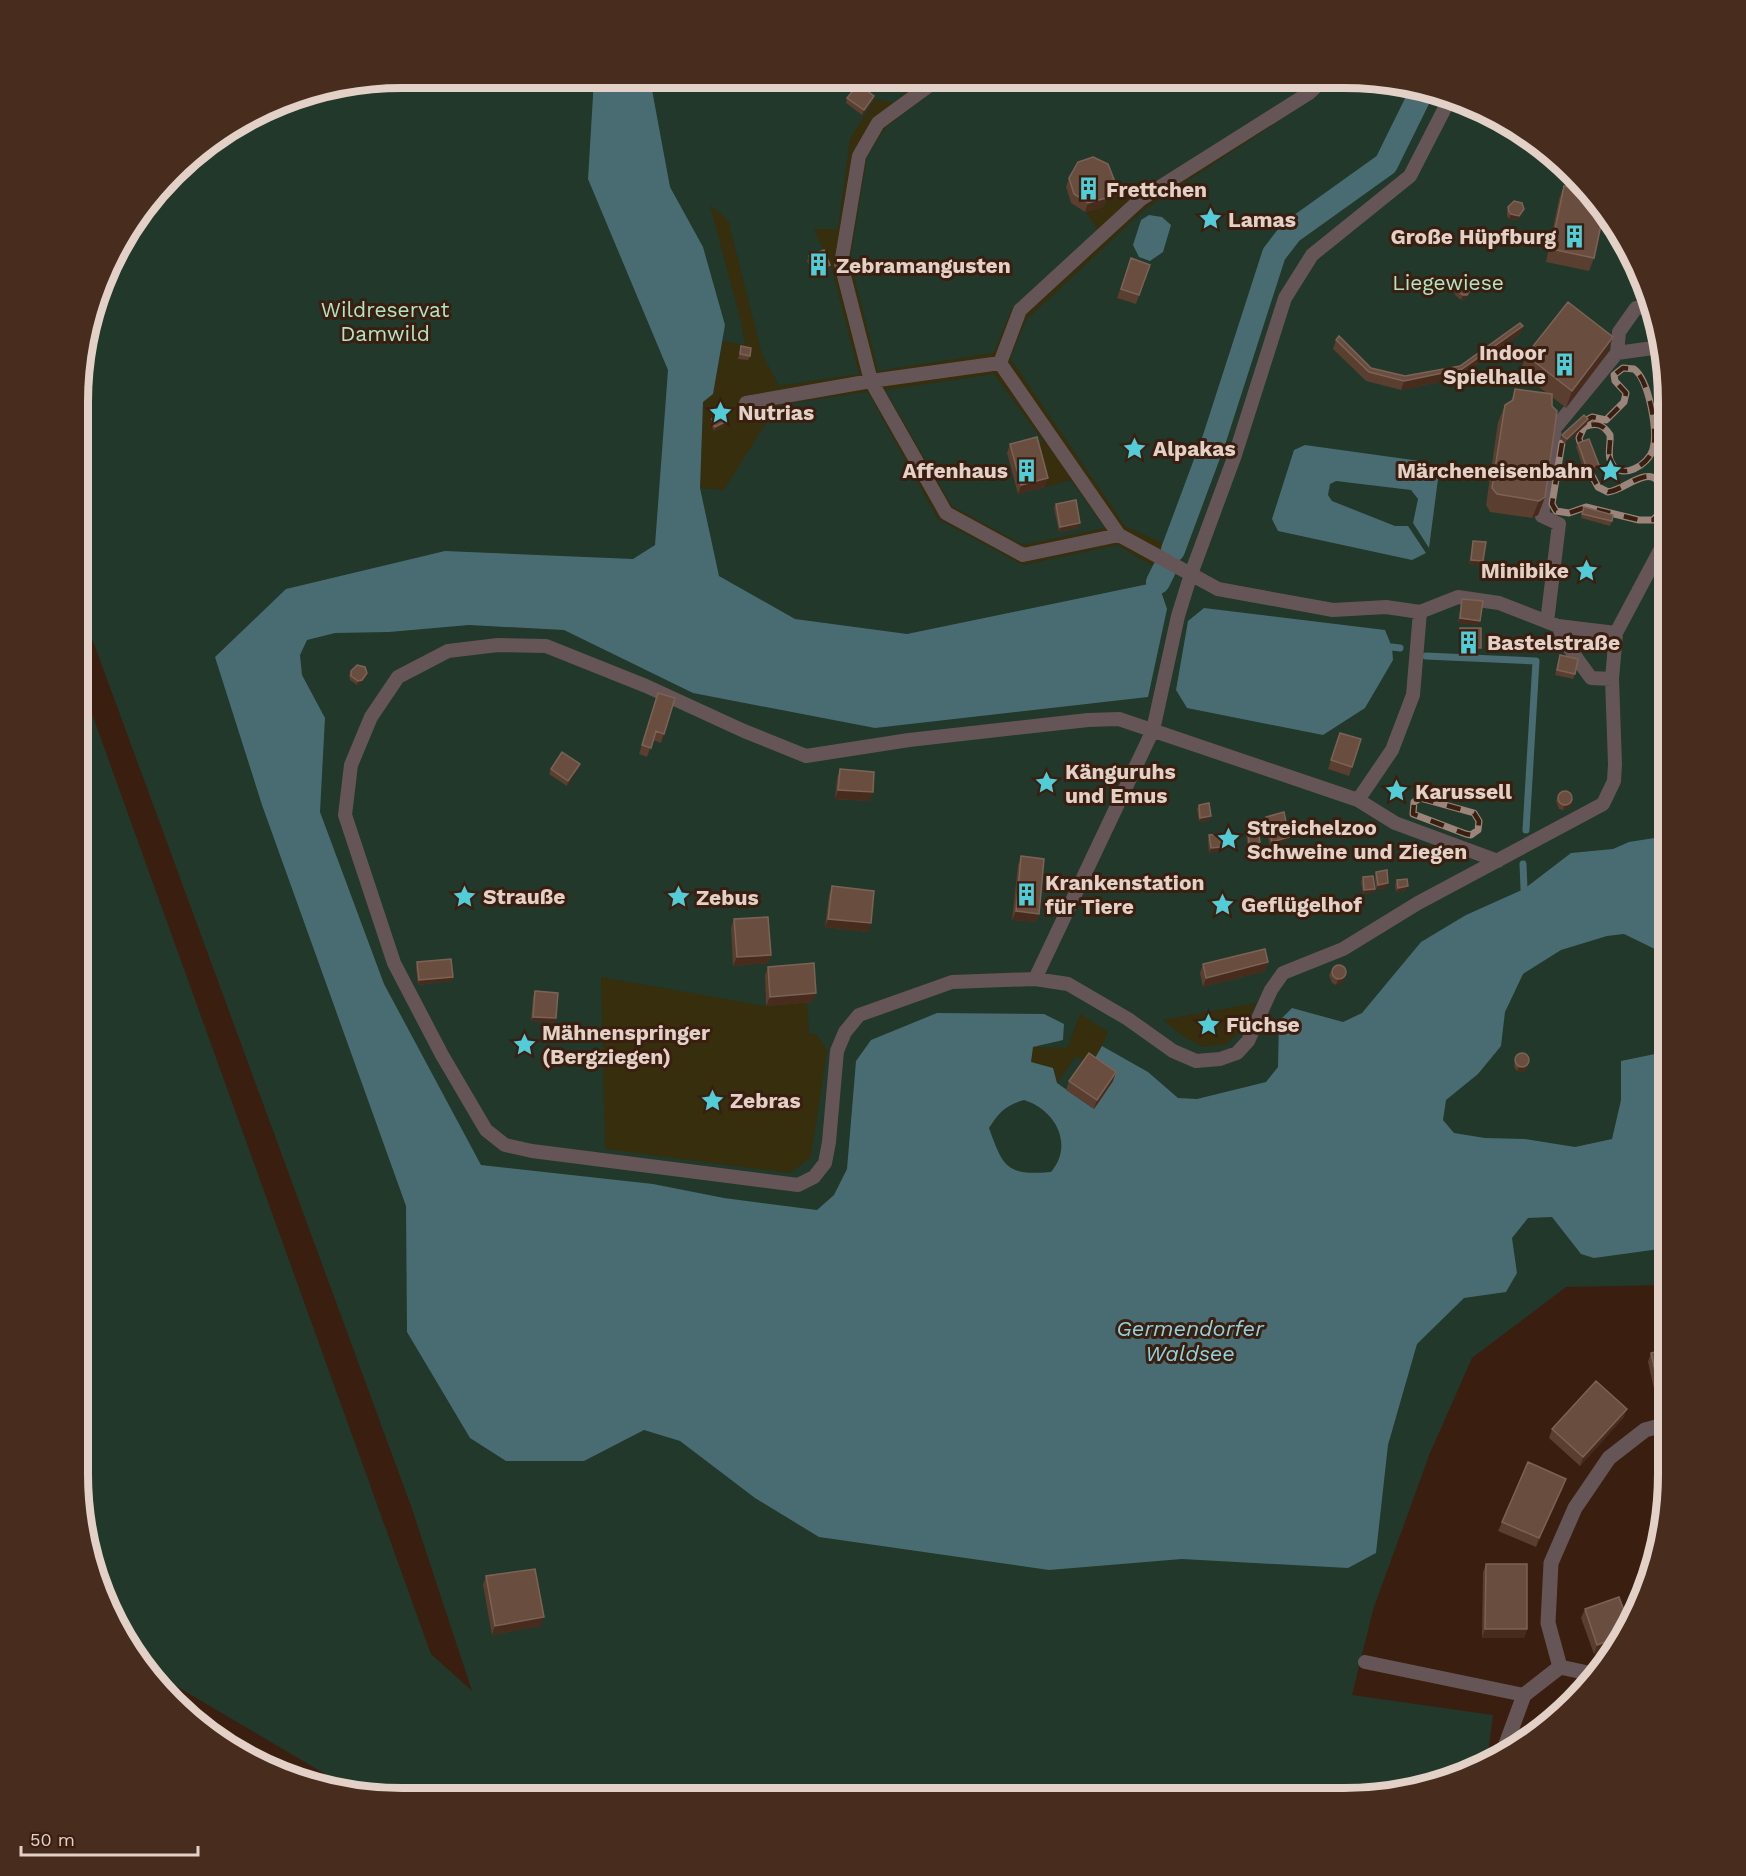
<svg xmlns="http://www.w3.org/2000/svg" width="1746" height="1876" viewBox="0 0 1746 1876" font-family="'Work Sans',sans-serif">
  <rect width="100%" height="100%" fill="#3a1f10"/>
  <!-- green -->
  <path fill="#21382a" d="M402 78 1386 81 1506 122 1558 159 1613 222 1651 298 1667 381V1285L1566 1287 1472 1358 1430 1453 1373 1610 1352 1695 1493 1715 1487 1761 1448 1781 1365 1797H381L359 1794 144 1667 133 1654 95 1578 79 1495 83 689 431 1654 472 1691 411 1506 83 614 84 339 121 240 189 158 298 95Z"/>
  <!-- sand -->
  <path fill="#362e0d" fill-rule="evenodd" d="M922 79 948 80 885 128 867 156 850 260 878 371 994 353 1012 308 1098 230 1086 212 1104 207 1112 190 1136 194 1301 90 1299 80 1333 81 1312 99 1145 209 1026 320 1010 358 1125 526 1164 544 1153 566 1117 545 1023 565 938 519 868 392 777 405 724 490 700 488 703 402 713 394 723 341 745 345 742 326 710 205 728 220 762 354 779 386 859 374 832 269 814 229H838L850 139 875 99 893 103ZM994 374 1043 441 1034 445 1045 487 1071 480 1105 528 1023 545 952 506 885 390Z
    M765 975 807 1003 809 1034H816L827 1050 811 1157 790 1173 605 1149 601 977 766 1006Z
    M1256 1003 1246 1027 1226 1044 1203 1047 1183 1036 1163 1020Z
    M1080 1014 1108 1032 1102 1046 1091 1065 1076 1056 1057 1083 1031 1062 1033 1047 1067 1048Z"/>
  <!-- water -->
  <path fill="#496b72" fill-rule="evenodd" d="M594 79H650L670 187 703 247 725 325 713 394 703 402 700 488 719 576 795 619 907 634 1158 582 1167 609 1148 697 875 728 693 693 564 630 469 625 389 632 335 633 307 640 300 655 302 675 325 718 320 812 384 984 481 1165 653 1184 724 1198 817 1210 834 1195 847 1169 856 1061 871 1040 937 1013 1044 1014 1064 1024 1063 1040 1033 1047 1031 1062 1053 1068 1057 1083 1094 1109 1091 1065 1102 1046 1148 1072 1178 1098 1197 1099 1266 1082 1278 1067 1279 1021 1292 1008 1343 1022 1362 1013 1421 942 1466 915 1524 889 1571 853 1613 849 1629 842 1667 836V955L1624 934 1607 936 1561 950 1523 974 1505 1012 1501 1046 1478 1074 1446 1100 1443 1120 1454 1133 1485 1138 1525 1139 1575 1147 1612 1139 1621 1100V1061L1655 1054 1667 1049V1248L1594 1258 1581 1254 1552 1217 1528 1218 1512 1238 1517 1273 1506 1292 1464 1298 1417 1344 1388 1445 1376 1553 1348 1568 1182 1559 1049 1570 819 1537 755 1498 680 1441 644 1430 584 1461H506L470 1438 407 1332 406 1206 262 805 215 657 286 589 445 551 633 559 655 545 668 370 588 179ZM1024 1100C1056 1110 1074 1145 1051 1172 1007 1176 1003 1167 989 1128 999 1112 1006 1105 1024 1100Z
    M1149 215 1162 217 1171 225 1163 252 1150 261 1139 257 1133 245 1141 220Z
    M1305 445 1420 461 1438 479 1429 548 1413 523 1418 499 1411 490 1336 481 1330 484 1328 495 1332 501 1395 526H1408L1426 553 1412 560 1278 531 1272 519 1294 450Z
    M1204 608 1385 630 1392 647 1393 660 1365 708 1323 735 1187 708 1176 690 1188 621Z"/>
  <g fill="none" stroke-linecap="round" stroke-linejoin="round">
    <!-- stream -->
    <path stroke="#496b72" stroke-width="7" d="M1392 647 1400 648
      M1426 656 1536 661 1526 830
      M1523 864 1524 889"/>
    <!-- canal -->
    <path stroke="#496b72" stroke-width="24" d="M1173 550 1214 440 1274 254 1291 232 1386 164 1421 93
      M1158 582 1164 570"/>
    <!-- lane -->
    <path stroke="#665556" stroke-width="14" d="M938 79 878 123 859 156 841 264 871 381 946 513 1023 555 1119 535 1000 363 1020 310 1141 199 1309 93 1322 81
      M1652 303 1650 307 1666 376
      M1617 353 1660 347
      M746 403 871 381 1000 363
      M1119 535 1218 589 1333 610 1386 607 1420 612
      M1547 622 1559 524 1542 516 1555 428 1617 353 1619 332 1636 308 1650 307
      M1558 626 1565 642 1591 678 1612 679
      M1358 800 1392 750 1413 695 1420 612 1458 597 1499 603 1558 626 1616 633
      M1498 861 1395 823 1358 800 1119 719 1088 720 909 740 806 756 744 731 646 686 546 646 498 645 448 651 398 677 371 717 351 765 345 815 394 963 442 1055 486 1130 505 1145 532 1151 798 1185 814 1177 825 1163 829 1142 837 1051 845 1032 859 1015 952 982 1035 979 1068 984 1128 1019 1173 1051 1196 1061 1220 1059 1237 1053 1248 1041 1271 990 1283 973 1343 949 1418 903 1603 804 1614 781 1615 764 1612 679 1616 633 1667 537
      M1035 979 1153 730 1178 616 1191 574 1235 455 1285 298 1312 255 1410 176 1448 102
      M1365 1662 1524 1695"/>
    <!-- street -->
    <path stroke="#665556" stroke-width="15" d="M1597 1675 1560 1667 1548 1623 1551 1563 1575 1508 1609 1458 1645 1430 1667 1424
      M1505 1753 1506 1744 1524 1695 1560 1667"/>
    <defs>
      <path id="rail" d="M1562 443 1552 504 1556 511 1569 513 1586 507 1639 520H1653L1658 515C1661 503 1666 472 1644 477 1631 480 1621 490 1608 492L1598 487 1590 472
        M1581 446 1579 438 1584 427C1596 422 1603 424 1610 435 1611 443 1607 455 1611 462 1620 482 1649 465 1653 449 1658 431 1649 380 1634 369L1623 368 1614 375 1615 381 1626 393 1624 402 1606 420 1592 417 1585 421
        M1420 798 1474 813 1479 821 1478 830 1471 835 1466 834 1413 814 1414 802Z"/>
    </defs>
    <!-- rail casing -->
    <use href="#rail" stroke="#9b857a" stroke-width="7"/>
    <!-- rail -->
    <use href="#rail" stroke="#3a1f10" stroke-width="4.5" stroke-dasharray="14" stroke-linecap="butt"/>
  </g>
  <!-- wall -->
  <path fill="#5a3e2f" d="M874 96 873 101 862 115 846 103 847 98Z
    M1069 178 1115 182 1111 191 1103 207 1085 212 1071 203 1066 187Z
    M1564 186 1594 258 1589 271 1546 262 1559 199Z
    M1508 207 1522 214 1518 220 1509 219 1507 216V211Z
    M1626 249 1633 262H1630L1624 257Z
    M809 256 829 270 814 276 807 261Z
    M1131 258 1150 265 1136 304 1117 298Z
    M1456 286 1470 292 1465 299 1461 300 1455 295 1454 290Z
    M1523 326 1520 334 1459 378 1401 390 1366 381 1333 349 1336 340 1371 368 1405 376 1460 366Z
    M741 346 750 356 748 360 738 359Z
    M1607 354 1566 408 1552 397 1545 497 1538 515 1532 518 1490 512 1486 505 1498 422 1505 405 1511 401 1515 389 1547 393 1520 373 1526 355Z
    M712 419 725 422 723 427 714 431 711 424Z
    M1587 424 1565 444 1561 439 1562 435Z
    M1578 443 1599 465 1597 469 1585 473 1576 447Z
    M1010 444 1045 487 1018 494 1007 453Z
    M1056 504 1079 528 1059 532 1054 508Z
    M1584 507 1612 521 1610 526 1581 518Z
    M1473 541 1483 561 1482 566 1469 564 1472 545Z
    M1462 599 1479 625 1458 623 1461 603Z
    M1460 628 1479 652H1459V633Z
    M1560 655 1575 674 1573 679 1555 675Z
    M351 671 367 673 365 678 360 684 357 685 350 680 349 675Z
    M675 698 661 743 653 740 647 757 639 754 655 702Z
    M1340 733 1361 739 1349 776 1328 769Z
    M578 768 567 786 549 774 551 769Z
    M840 769 873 792 869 801 835 799 837 778Z
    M1559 793 1573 799 1570 807 1563 810 1559 809 1556 801Z
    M1199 805 1211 816 1209 821 1199 822 1197 809Z
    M1266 817 1289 837 1288 841 1270 846 1264 821Z
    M1248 831 1260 842 1258 847 1248 848 1246 835Z
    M1209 835 1221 847 1219 851 1209 853 1208 840Z
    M1021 856 1039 914 1036 922 1012 920 1018 865Z
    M1376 872 1387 888 1376 889 1375 876Z
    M1363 877 1375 889 1373 893 1363 894 1361 882Z
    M1397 880 1406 890 1396 892 1395 885Z
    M832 886 868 932 825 927 829 895Z
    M734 919 771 955 768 963 733 966 731 928Z
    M417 962 453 977 452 981 418 985 416 967Z
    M1268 962 1265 971 1203 987 1200 973 1203 964Z
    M768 967 816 993 812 1002 766 1006 765 975Z
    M1331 971 1346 973 1343 982 1336 985 1332 983 1329 975Z
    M535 991 556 1018 555 1023 531 1021 533 996Z
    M1516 1057 1527 1068 1523 1072 1517 1071 1514 1067Z
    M1069 1081H1113L1094 1109 1066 1090Z
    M1651 1353 1667 1400 1657 1402 1648 1362Z
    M1624 1417 1580 1466 1549 1438 1552 1429Z
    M1563 1488 1536 1547 1498 1531 1502 1522Z
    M1486 1564 1527 1629 1524 1638H1482L1483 1572Z
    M1654 1564 1644 1589 1640 1587 1644 1578Z
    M486 1576 541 1626 492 1635 483 1585Z
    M1585 1609 1625 1636 1618 1645 1594 1654 1581 1618Z"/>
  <!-- shaded-wall -->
  <path fill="#472b1c" d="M874 96 873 101 862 115 864 110Z
    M1115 182 1111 191 1103 207 1085 212 1088 203Z
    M1524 209 1522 214 1518 220 1509 219 1511 214Z
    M830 265 829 270 814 276 816 271Z
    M1471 288 1470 292 1465 299 1461 300 1463 295Z
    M1523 326 1520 334 1459 378 1401 390 1404 381 1462 369Z
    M1613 337 1607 354 1566 408 1572 391Z
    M1588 419 1587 424 1565 444 1567 439Z
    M725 422 723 427 714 431 715 427Z
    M1599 465 1597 469 1585 473 1587 469Z
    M1048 478 1045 487 1018 494 1021 485Z
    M1545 497 1538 515 1532 518 1539 501Z
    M1080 523 1079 528 1059 532 1060 527Z
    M1471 560 1483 561 1482 566 1469 564Z
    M1460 618 1480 621 1479 625 1458 623Z
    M1460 647 1481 648 1479 652H1459Z
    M367 673 365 678 360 684 357 685 358 681Z
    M580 764 578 768 567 786 568 781Z
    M838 790 873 792 869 801 835 799Z
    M1572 803 1570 807 1563 810 1564 806Z
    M1211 816 1209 821 1199 822 1200 818Z
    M1289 837 1288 841 1270 846 1272 842Z
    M1260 842 1258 847 1248 848 1249 844Z
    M1221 847 1219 851 1209 853 1211 848Z
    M1388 883 1387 888 1376 889 1378 885Z
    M1408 886 1406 890 1396 892 1398 888Z
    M1375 889 1373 893 1363 894 1364 890Z
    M1016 911 1039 914 1036 922 1012 920Z
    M828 919 871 923 868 932 825 927Z
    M771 955 768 963 733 966 737 957Z
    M1268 962 1265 971 1203 987 1206 978Z
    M453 977 452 981 418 985 419 980Z
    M1345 977 1343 982 1336 985 1338 980Z
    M816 993 812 1002 766 1006 770 997Z
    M533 1017 556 1018 555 1023 531 1021Z
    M1528 1063 1527 1068 1523 1072 1517 1071 1519 1067Z
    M1116 1072 1113 1081 1094 1109 1097 1100Z
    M1667 1392V1400L1657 1402 1660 1393Z
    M1627 1409 1624 1417 1580 1466 1583 1457Z
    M1566 1479 1563 1488 1536 1547 1539 1538Z
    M544 1617 541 1626 492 1635 495 1626Z
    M1485 1629H1527L1524 1638H1482Z
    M1625 1635 1618 1645 1594 1654 1597 1645Z"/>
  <!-- building -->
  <path fill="#694e40" stroke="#7c6255" stroke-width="1.5" d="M858 84 874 96 864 110 847 98Z
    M1093 157 1108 164 1115 182 1106 198 1088 203 1074 194 1069 178 1078 162Z
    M1564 186 1586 191 1604 211 1594 258 1551 249Z
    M1514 201 1522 203 1524 209 1519 216 1511 214 1509 212 1508 207Z
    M824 250 830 265 816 271 809 256Z
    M1131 258 1150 265 1139 295 1121 289Z
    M1461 279 1470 282 1471 288 1467 295H1463L1456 290V286Z
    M1568 302 1613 337 1572 391 1526 355Z
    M1520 323 1523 326 1462 369 1404 381 1369 372 1336 340 1339 336 1371 368 1405 376 1460 366Z
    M741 346 751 348 750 356 740 354Z
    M1515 389 1552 394V406L1557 411 1545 497 1539 501 1497 494 1492 488 1505 405 1513 400Z
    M722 415 725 422 715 427 712 419Z
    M1584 415 1588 419 1567 439 1562 435Z
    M1037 437 1048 478 1021 485 1010 444Z
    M1589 439 1599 465 1587 469 1578 443Z
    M1076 500 1080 523 1060 527 1056 504Z
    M1584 507 1613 515 1612 521 1582 514Z
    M1473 541 1486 542 1483 561 1471 560Z
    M1462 599 1483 601 1480 621 1460 618Z
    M1460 628H1481V648L1460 647Z
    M1560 655 1578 659 1575 674 1557 670Z
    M357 665 365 667 367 673 362 680 358 681 351 676V671Z
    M658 693 675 698 664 734 656 731 651 748 642 745Z
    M1340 733 1361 739 1352 767 1331 760Z
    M562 752 580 764 568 781 551 769Z
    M840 769 874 772 873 792 838 790Z
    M1558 798a7 7 0 1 1 14 0a7 7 0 1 1-14 0Z
    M1209 803 1211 816 1200 818 1199 805Z
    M1284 812 1289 837 1272 842 1266 817Z
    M1258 830 1260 842 1249 844 1248 831Z
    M1220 834 1221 847 1211 848 1209 835Z
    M1021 856 1044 859 1039 914 1016 911Z
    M1387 870 1388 883 1378 885 1376 872Z
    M1373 876 1375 889 1364 890 1363 877Z
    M1407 879 1408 886 1398 888 1397 880Z
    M832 886 874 891 871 923 828 919Z
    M768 917 771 955 737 957 734 919Z
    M1265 949 1268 962 1206 978 1203 964Z
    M451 959 453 977 419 980 417 962Z
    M814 963 816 993 770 997 768 967Z
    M1332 972a7 7 0 1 1 14 0a7 7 0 1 1-14 0Z
    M535 991 558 993 556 1018 533 1017Z
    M1089 1053 1116 1072 1097 1100 1069 1081Z
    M1515 1060a7 7 0 1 1 14 0a7 7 0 1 1-14 0Z
    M1667 1349V1392L1660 1393 1651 1353Z
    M1596 1381 1627 1409 1583 1457 1552 1429Z
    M1528 1462 1566 1479 1539 1538 1502 1522Z
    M1486 1564H1527V1629H1485Z
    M1654 1564 1647 1581 1644 1578Z
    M535 1569 544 1617 495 1626 486 1576Z
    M1619 1597 1629 1624 1625 1635 1597 1645 1585 1609Z"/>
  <!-- icons -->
  <defs>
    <symbol id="building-bare" viewBox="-9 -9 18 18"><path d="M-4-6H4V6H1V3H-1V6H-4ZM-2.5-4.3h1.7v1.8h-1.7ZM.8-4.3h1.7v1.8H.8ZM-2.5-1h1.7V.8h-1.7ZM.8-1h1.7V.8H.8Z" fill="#52ccd6" stroke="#3a1f10" stroke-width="2.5" paint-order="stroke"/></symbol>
    <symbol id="sight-bare" viewBox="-9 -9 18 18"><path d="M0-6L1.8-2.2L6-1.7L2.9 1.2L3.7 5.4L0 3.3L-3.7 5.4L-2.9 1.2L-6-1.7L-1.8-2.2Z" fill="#52ccd6" stroke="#3a1f10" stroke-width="2.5" paint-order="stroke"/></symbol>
  </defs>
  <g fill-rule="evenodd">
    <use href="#building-bare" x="1072" y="172" width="33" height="33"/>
    <use href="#sight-bare" x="1194" y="202" width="33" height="33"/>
    <use href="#building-bare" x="1558" y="220" width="33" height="33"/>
    <use href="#building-bare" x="802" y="248" width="33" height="33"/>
    <use href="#building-bare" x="1548" y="348" width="33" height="33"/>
    <use href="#sight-bare" x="704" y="396" width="33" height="33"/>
    <use href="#sight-bare" x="1118" y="432" width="33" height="33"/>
    <use href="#building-bare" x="1010" y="454" width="33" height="33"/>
    <use href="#sight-bare" x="1594" y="454" width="33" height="33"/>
    <use href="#sight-bare" x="1570" y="554" width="33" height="33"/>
    <use href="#building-bare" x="1452" y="626" width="33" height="33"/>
    <use href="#sight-bare" x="1030" y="766" width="33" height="33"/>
    <use href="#sight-bare" x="1380" y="774" width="33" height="33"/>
    <use href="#sight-bare" x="1212" y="822" width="33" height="33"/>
    <use href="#building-bare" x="1010" y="878" width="33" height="33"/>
    <use href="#sight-bare" x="448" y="880" width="33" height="33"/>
    <use href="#sight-bare" x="662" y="880" width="33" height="33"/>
    <use href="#sight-bare" x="1206" y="888" width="33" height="33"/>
    <use href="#sight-bare" x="1192" y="1008" width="33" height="33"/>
    <use href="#sight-bare" x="508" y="1028" width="33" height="33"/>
    <use href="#sight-bare" x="696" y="1084" width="33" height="33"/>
  </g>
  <g text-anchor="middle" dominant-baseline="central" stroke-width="6" stroke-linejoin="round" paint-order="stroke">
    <!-- poi labels -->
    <g font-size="21" font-weight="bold" fill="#e3d0c7" stroke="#3a1f10" text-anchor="start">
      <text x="1106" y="189">Frettchen</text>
      <text x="1228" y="219">Lamas</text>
      <text x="1556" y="236" text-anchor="end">Große Hüpfburg</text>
      <text x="836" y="265">Zebramangusten</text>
      <text x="1546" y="352" text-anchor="end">Indoor<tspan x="1546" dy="24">Spielhalle</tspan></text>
      <text x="738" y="412">Nutrias</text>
      <text x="1153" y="448">Alpakas</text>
      <text x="1008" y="470" text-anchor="end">Affenhaus</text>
      <text x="1593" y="470" text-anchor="end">Märcheneisenbahn</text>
      <text x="1569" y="570" text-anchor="end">Minibike</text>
      <text x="1487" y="642">Bastelstraße</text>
      <text x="1065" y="771">Känguruhs<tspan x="1065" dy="24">und Emus</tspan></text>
      <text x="1415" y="791">Karussell</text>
      <text x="1247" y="827">Streichelzoo<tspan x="1247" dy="24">Schweine und Ziegen</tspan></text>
      <text x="1045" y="882">Krankenstation<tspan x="1045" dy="24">für Tiere</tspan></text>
      <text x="483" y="896">Strauße</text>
      <text x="696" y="897">Zebus</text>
      <text x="1241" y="904">Geflügelhof</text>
      <text x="1226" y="1024">Füchse</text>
      <text x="542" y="1032">Mähnenspringer<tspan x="542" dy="24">(Bergziegen)</tspan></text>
      <text x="730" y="1100">Zebras</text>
    </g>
    <!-- park labels -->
    <g font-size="21" fill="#b1e5c5" stroke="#3a1f10">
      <text x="1448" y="282">Liegewiese</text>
      <text x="385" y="309">Wildreservat<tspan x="385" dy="24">Damwild</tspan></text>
    </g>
    <!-- water labels -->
    <g font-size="22" font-style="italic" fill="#8ed1df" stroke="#3a1f10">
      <text x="1190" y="1328">Germendorfer<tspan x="1190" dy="25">Waldsee</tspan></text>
    </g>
  </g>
  <!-- crop -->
  <path d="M0 0H1746V1876H0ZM402 88H1344A314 314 0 0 1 1658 402V1474A314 314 0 0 1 1344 1788H402A314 314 0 0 1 88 1474V402A314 314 0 0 1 402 88Z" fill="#482d1f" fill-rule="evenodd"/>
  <path fill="none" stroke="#e3d0c7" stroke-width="8" d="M402 88H1344A314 314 0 0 1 1658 402V1474A314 314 0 0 1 1344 1788H402A314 314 0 0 1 88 1474V402A314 314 0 0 1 402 88Z"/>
  <!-- scale -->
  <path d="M21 1846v9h177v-9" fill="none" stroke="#e3d0c7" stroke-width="3"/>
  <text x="30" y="1846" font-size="18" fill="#e3d0c7" stroke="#3a1f10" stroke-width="4.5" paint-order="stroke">50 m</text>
</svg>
